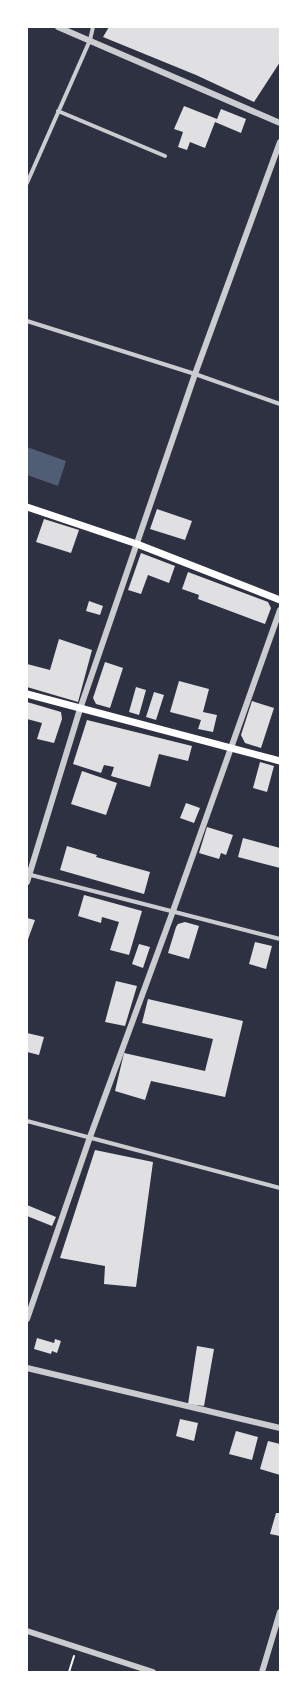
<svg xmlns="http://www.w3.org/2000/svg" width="307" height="1699" viewBox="0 0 307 1699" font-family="'PT Sans',sans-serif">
  <rect width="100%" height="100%" fill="#2d3142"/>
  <!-- water -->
  <path fill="#4f5d75" d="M27 447 66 461 58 486 27 475Z"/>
  <!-- building -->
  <path fill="#e0e0e3" d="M109 27H280V62L254 102 196 75 103 37Z
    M184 106 217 119 221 109 246 119 241 133 215 122 205 148 190 142 187 150 178 147 183 132 174 129Z
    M157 509 192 521 185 540 150 529Z
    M44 519 79 530 71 553 36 542Z
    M141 553 175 566 169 583 148 575 141 594 128 590Z
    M188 572 268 602 271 608 265 624 198 599 199 595 182 589Z
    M89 601 103 606 100 615 86 611Z
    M59 639 92 650 78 702 27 687V664L50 670Z
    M105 662 123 668 110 708 96 704 93 698Z
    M179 681 209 689 203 712 217 715 213 732 198 729 201 720 170 712Z
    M136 687 146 690 139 715 129 712Z
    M154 692 164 695 156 720 146 717Z
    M252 701 274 708 261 748 245 743 241 735Z
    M27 702 61 712 62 719 54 743 37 739 42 723 27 719Z
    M87 720 192 746 188 761 159 754 150 787 111 776 114 767 104 765 101 773 73 764Z
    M260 762 274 766 267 792 253 788Z
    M82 771 117 783 106 815 71 804Z
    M186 803 200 808 194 823 180 818Z
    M207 827 233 835 226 855 221 853 219 859 199 853Z
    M243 838 280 848V868L238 857Z
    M67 846 97 855 96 857 150 872 144 894 60 870Z
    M84 895 142 911 129 955 110 950 119 922 102 917 101 923 78 916Z
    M27 918 35 920 27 942Z
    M185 922 199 926 189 959 168 953 176 927 178 924Z
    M255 942 272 946 266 969 249 964Z
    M139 944 150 947 143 968 132 964Z
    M116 981 137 986 125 1026 105 1022Z
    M148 999 243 1021 225 1097 151 1081 145 1100 115 1091 124 1053 205 1071 213 1039 142 1023Z
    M27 1033 44 1037 39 1055 27 1052Z
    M95 1150 153 1162 136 1287 104 1284 105 1266 60 1258Z
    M27 1205 56 1217 52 1226 27 1216Z
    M37 1338 54 1343 55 1339 61 1341 57 1353 52 1351 51 1354 34 1349Z
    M197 1346 214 1349 204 1406 188 1404Z
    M180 1419 198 1423 194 1441 176 1436Z
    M236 1431 258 1437 252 1460 229 1454Z
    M268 1441 280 1444V1475L260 1469Z
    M276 1513H280V1536L270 1534Z"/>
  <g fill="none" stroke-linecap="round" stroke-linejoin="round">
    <!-- path -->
    <path stroke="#fff" stroke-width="2" d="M69 1672 74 1656"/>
    <!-- minor -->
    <path stroke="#caccd0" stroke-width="4" d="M58 111 165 156
      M27 183 90 40 93 27
      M27 321 195 374 280 404
      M27 874 280 939
      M27 1121 280 1188"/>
    <!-- tertiary -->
    <path stroke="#caccd0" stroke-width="6" d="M58 27 280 123
      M27 882 80 709 195 374 280 142
      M27 1319 90 1137 173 911 280 610
      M27 1368 280 1428
      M27 1631 153 1672
      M262 1672 280 1612"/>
    <!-- secondary -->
    <path stroke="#fff" stroke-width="7" d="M27 507 137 544 280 600
      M27 694 280 761"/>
  </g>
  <!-- border -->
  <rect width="307" height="1699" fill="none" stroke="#ffffff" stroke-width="56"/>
</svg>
